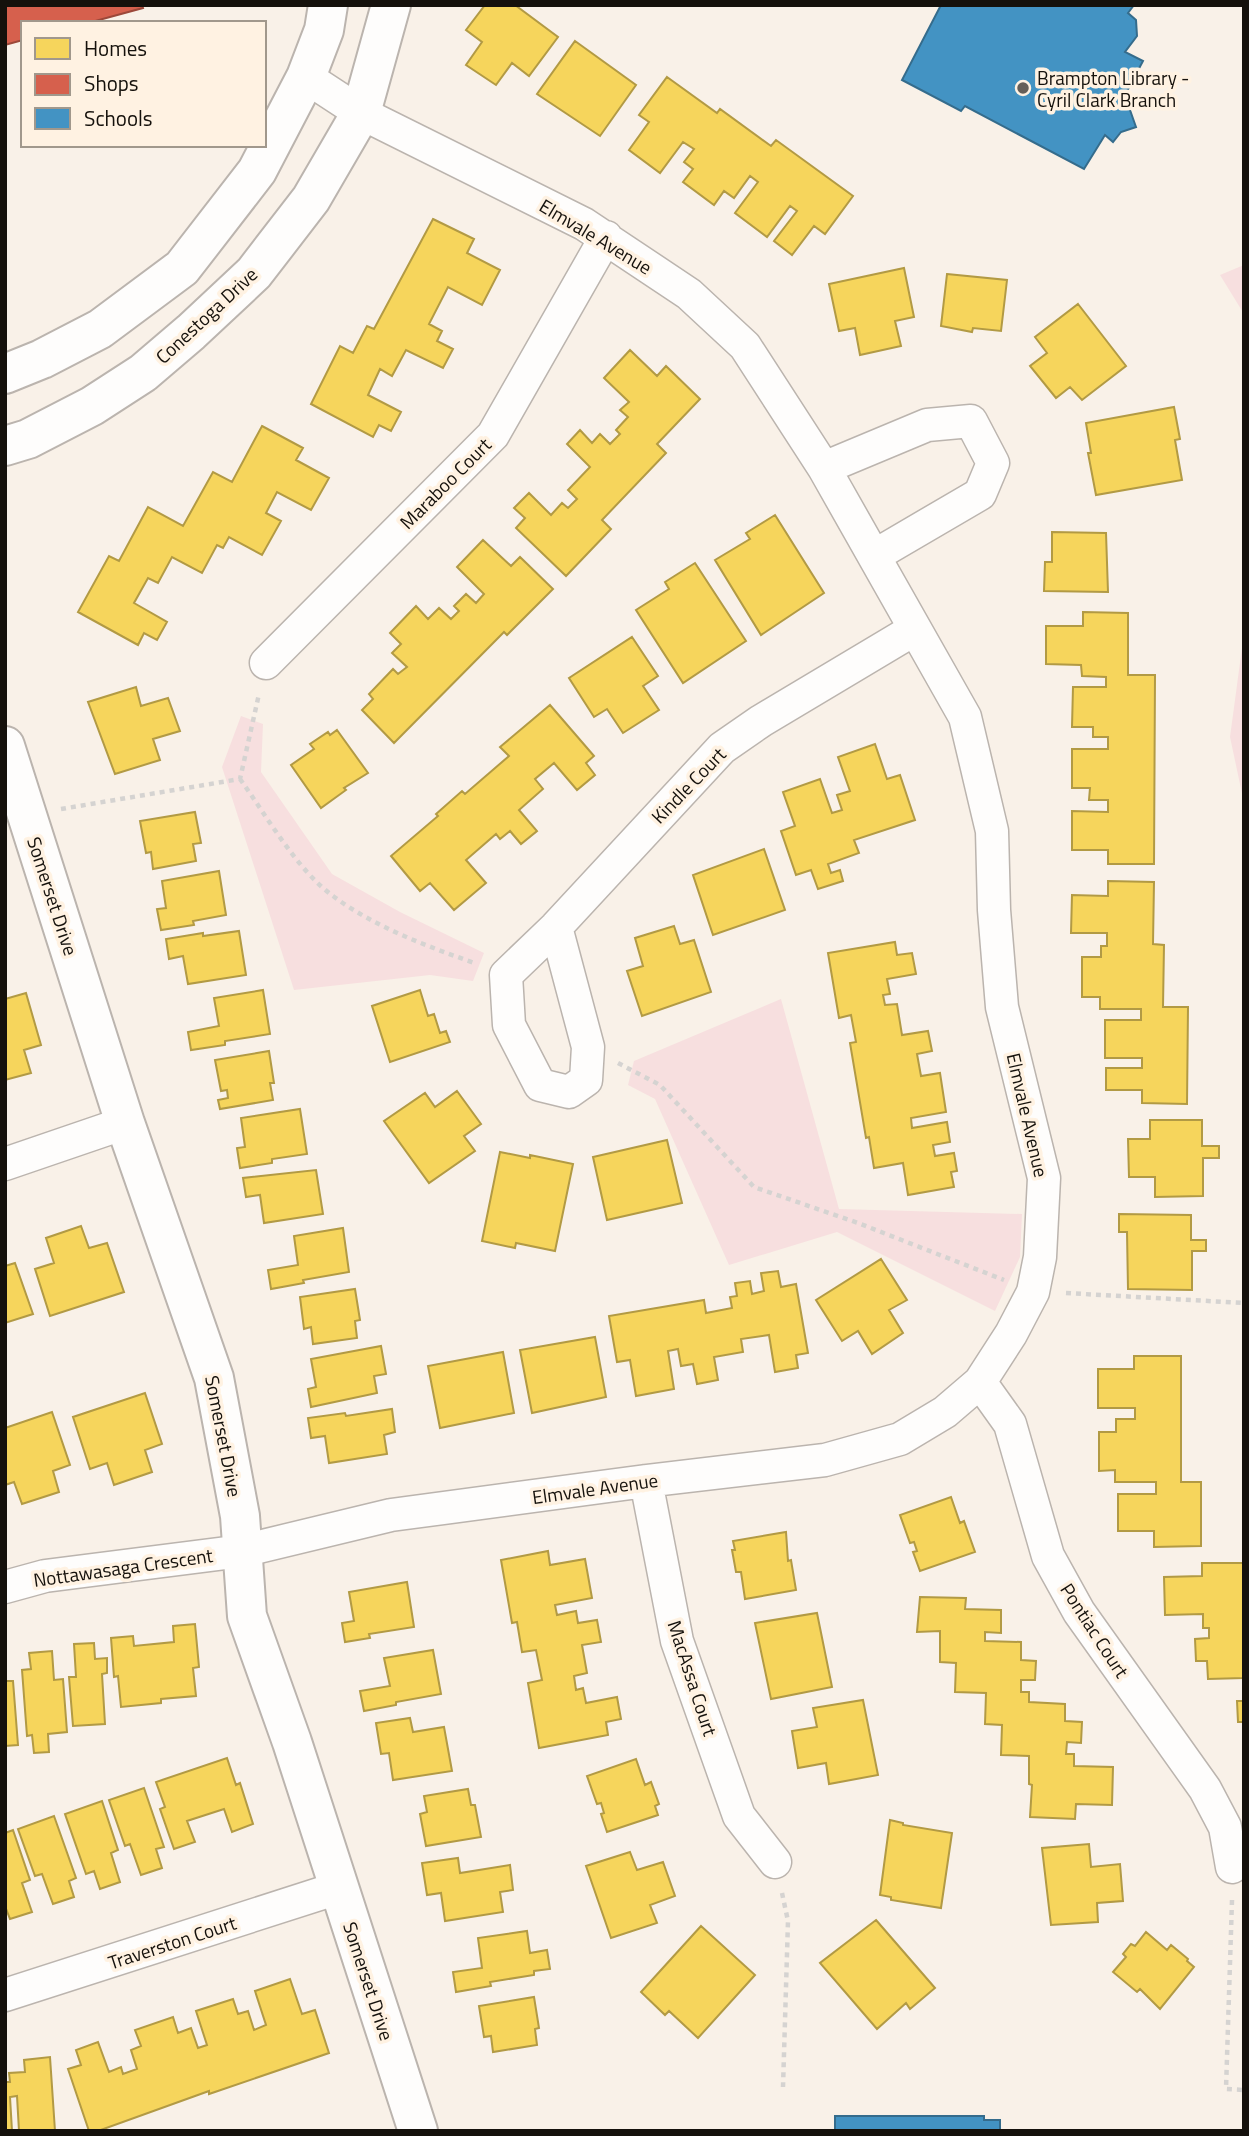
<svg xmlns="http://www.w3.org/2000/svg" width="1249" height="2136" viewBox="0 0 1249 2136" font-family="'Titillium Web',sans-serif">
  <rect width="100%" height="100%" fill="#f9f1e8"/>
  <!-- green -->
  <path fill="#f7dfdf" d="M1244 265V314L1220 275Z
    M1244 633V803L1230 737Z
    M241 716 263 724 261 772 332 874 400 912 484 953 473 981 430 975 294 990 222 767Z
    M781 999 839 1209 1022 1214 1020 1257 995 1311 837 1232 729 1265 655 1099 628 1085 634 1061Z"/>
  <!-- homes -->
  <path fill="#f6d55c" stroke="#b29a44" stroke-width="2" d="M485 5H515L558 37 529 76 512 63 496 85 466 65 482 42 466 30Z
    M575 41 636 85 600 136 537 94Z
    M667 77 717 113 720 109 771 146 776 140 853 196 825 234 814 226 792 255 774 241 797 211 790 206 767 237 735 213 758 182 750 176 734 198 724 191 714 205 683 182 693 169 684 162 694 149 683 142 660 173 629 150 649 122 639 115Z
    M433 219 474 239 467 253 500 270 482 305 448 287 429 324 442 331 437 341 453 349 443 368 406 350 392 376 380 369 368 395 401 412 391 431 379 425 373 437 311 404 340 346 353 353 367 326 374 329Z
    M904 268 914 317 895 321 901 346 860 355 855 328 839 331 829 284Z
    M947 274 1007 280 1001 331 973 328 972 332 941 326Z
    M1078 304 1126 366 1082 400 1070 387 1056 398 1030 366 1047 353 1035 337Z
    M630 350 657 376 666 366 700 399 657 444 666 453 602 520 611 529 566 576 516 528 525 518 514 508 529 493 551 515 562 503 568 508 577 499 568 490 590 467 567 444 580 430 592 443 600 434 610 444 620 434 616 430 628 417 620 410 629 402 604 378Z
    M1174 407 1180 439 1175 440 1182 480 1096 495 1088 453H1091L1086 423Z
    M262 426 303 448 296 460 329 478 311 510 277 492 266 513 281 521 262 555 229 537 223 548 217 545 202 573 172 557 158 583 148 578 134 603 167 622 157 640 144 633 138 645 78 612 109 556 119 561 148 507 183 526 213 472 232 482Z
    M775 515 824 593 761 635 715 560 750 539 746 533Z
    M1052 532 1106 533 1108 592 1044 591 1045 562H1052Z
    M483 540 511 566 520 557 553 589 507 635 504 632 394 743 362 710 373 699 369 694 393 669 398 674 407 667 392 653 401 644 390 633 416 606 428 619 439 608 451 619 459 611 454 606 466 594 476 603 484 594 457 567Z
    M695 563 746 641 683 683 636 610 669 589 665 582Z
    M1083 612 1128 613V675H1155L1154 864H1108V850H1072V811L1108 812V800H1089L1090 788H1072V749H1108V737H1093V727H1072L1073 687H1106V677L1082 676 1081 665 1046 664V626H1083Z
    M632 637 658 676 643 686 659 710 623 733 607 709 594 717 569 678Z
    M136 687 141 706 168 698 180 731 153 739 160 760 115 774 88 702Z
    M550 705 594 756 586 763 595 775 577 790 554 763 535 779 543 789 519 810 537 831 521 844 510 831 500 839 496 834 466 860 486 883 454 910 430 883 420 891 391 856 438 816 436 814 462 791 465 794 509 756 500 747Z
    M337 730 368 773 344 788 346 790 321 808 291 765 314 749 310 744 328 732 330 735Z
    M875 744 887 779 900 775 915 820 854 840 859 853 828 864 831 873 840 870 843 881 818 889 811 870 796 875 781 831 795 826 783 792 820 779 832 813 842 810 837 795 850 791 838 757Z
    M195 812 201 843 193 844 196 861 153 869 151 852 146 853 140 821Z
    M764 849 785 910 713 935 693 875Z
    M219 871 226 915 193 921 194 925 161 930 157 909 166 908 162 881Z
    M1108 881 1154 882 1153 944 1164 945 1163 1007H1188L1187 1104 1142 1103V1090H1106V1068H1142V1058H1105V1020H1141V1009H1100V997H1082V957H1101V946H1107V933H1071L1072 895 1108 896Z
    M674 926 680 944 694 940 711 992 642 1016 627 971 643 966 635 938Z
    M239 931 246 975 188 984 183 956 169 959 166 939 203 933V936Z
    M895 942 897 955 912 953 916 974 887 979 890 994 883 995 885 1005 897 1004 902 1035 928 1031 932 1051 917 1054 921 1076 940 1073 946 1112 911 1118 912 1128 947 1122 950 1142 933 1145 935 1156 954 1153 957 1171 951 1172 954 1187 908 1195 903 1163 874 1168 869 1137 866 1138 850 1043 856 1042 851 1015 839 1018 828 953Z
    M263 990 270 1034 225 1041V1045L191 1050 188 1032 219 1026 214 998Z
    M420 990 428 1016 434 1014 440 1033 446 1031 450 1042 390 1062 372 1006Z
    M26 993 41 1045 24 1050 31 1073 5 1080V999Z
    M269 1051 274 1083H270L273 1100 220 1109 218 1100 228 1098 227 1090 221 1091 215 1060Z
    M457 1091 481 1124 464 1136 475 1151 429 1183 384 1121 425 1093 435 1107Z
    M300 1109 307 1154 272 1159V1163L240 1168 237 1148 245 1147 241 1118Z
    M1150 1120H1202V1146H1219V1158H1203V1196L1155 1197V1177H1129L1128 1139H1150Z
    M667 1140 682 1203 607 1220 593 1157Z
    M500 1152 530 1158V1155L573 1164 555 1251 516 1243 515 1248 482 1241Z
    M316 1170 323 1214 264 1223 260 1195 246 1197 243 1178Z
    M1119 1214 1191 1215V1240H1206V1251H1192V1290L1128 1289 1127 1232H1119Z
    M81 1226 89 1248 107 1243 124 1292 50 1316 35 1269 54 1263 46 1238Z
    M343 1228 349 1272 303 1280 304 1283 271 1289 268 1270 298 1265 294 1236Z
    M881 1259 907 1300 889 1310 903 1333 872 1354 858 1331 842 1341 816 1300Z
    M15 1263 33 1314 5 1323V1266Z
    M778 1271 781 1287 796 1284 808 1353 796 1355 798 1368 775 1372 769 1335 741 1339 743 1352 714 1357 718 1380 697 1384 693 1364 681 1366 678 1349 668 1351 674 1389 636 1396 630 1360 617 1362 609 1316 704 1300 706 1313 732 1308 730 1297 737 1296 735 1283 750 1281 752 1294 764 1291 761 1273Z
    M355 1289 360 1320 355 1321 357 1338 313 1344 311 1327 304 1329 300 1297Z
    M595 1337 606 1397 532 1413 520 1350Z
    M381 1346 386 1374 374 1376 377 1393 311 1407 308 1389 316 1387 311 1359Z
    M503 1352 514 1413 440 1428 428 1366Z
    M1134 1356H1181V1482H1201V1546L1154 1547V1531H1118V1494H1156V1482H1115V1470L1099 1471V1432H1116V1419H1135V1408H1098V1369H1134Z
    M145 1393 162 1444 145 1450 152 1472 114 1485 107 1463 90 1469 73 1417Z
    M392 1409 395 1432 384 1435 387 1454 329 1463 325 1436 311 1438 308 1418 345 1413 346 1416Z
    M52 1412 70 1465 53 1471 59 1492 22 1504 14 1482 5 1485V1428Z
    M951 1497 960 1523 964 1521 975 1552 920 1571 913 1552 917 1551 914 1542 910 1543 900 1515Z
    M786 1532 788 1561 791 1560 796 1590 745 1599 741 1572H736L732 1550H735L733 1541Z
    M548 1551 550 1565 585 1559 592 1598 555 1605 557 1615 576 1611 578 1623 597 1620 601 1642 582 1645 587 1673 574 1676 576 1690 583 1688 586 1703 617 1697 621 1719 606 1722 608 1735 539 1748 528 1683 542 1680 536 1650 522 1652 517 1622 512 1623 501 1560Z
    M1202 1563H1244V1678L1208 1679 1207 1661H1196L1195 1639 1209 1638V1628H1203V1614L1165 1615 1164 1577 1202 1576Z
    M407 1582 414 1627 369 1634 370 1638 345 1642 342 1623 354 1621 349 1592Z
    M920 1597 966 1598 965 1609 1001 1610V1633L985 1632V1641L1021 1642V1660L1036 1661 1035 1680H1021V1692H1029V1702L1065 1704V1721L1082 1722 1081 1743 1067 1742 1066 1754H1074V1766L1113 1767 1112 1805 1076 1804 1075 1819 1030 1817 1032 1785 1029 1784V1756L1001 1755 1002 1725 985 1724 986 1693 955 1692 956 1663 940 1662V1631L917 1632Z
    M817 1613 832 1687 771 1699 755 1623Z
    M195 1624 199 1667 193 1668 196 1696 161 1699V1703L121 1707 118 1676 114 1677 111 1638 133 1636 134 1646 174 1642 173 1626Z
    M94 1643 95 1659 107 1658V1673L102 1674 105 1724 73 1726 69 1677H76L74 1644Z
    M433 1650 441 1694 396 1702V1705L364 1711 360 1691 390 1686 384 1658Z
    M52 1651 54 1680 63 1679 67 1732 48 1734 49 1752 34 1753 32 1735 27 1736 22 1670 31 1669 29 1653Z
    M5 1673 6 1681H13L18 1745 5 1746Z
    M863 1700 878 1775 829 1784 826 1763 798 1768 792 1731 817 1727 813 1708Z
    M1237 1701H1244V1722H1238Z
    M410 1718 413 1732 444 1727 452 1771 393 1780 389 1753 381 1754 376 1723Z
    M227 1758 236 1785 240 1783 253 1824 232 1832 224 1809 187 1821 195 1842 174 1849 160 1809 165 1807 156 1782Z
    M636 1759 645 1785 651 1782 659 1804 655 1806 658 1815 607 1832 601 1814 604 1813 601 1803 597 1804 587 1776Z
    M144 1788 164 1847 156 1849 162 1868 141 1875 130 1844 125 1846 109 1800Z
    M468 1789 471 1805H475L481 1837 426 1846 420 1814 427 1812 424 1796Z
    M102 1801 118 1850 111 1853 120 1882 100 1889 94 1871 86 1874 65 1814Z
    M54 1816 76 1878 69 1881 74 1897 53 1904 42 1874 35 1876 18 1829Z
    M890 1820 903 1823V1825L952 1833 941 1908 891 1900V1897L880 1895Z
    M13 1830 30 1880 22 1883 32 1912 10 1919 5 1906V1833Z
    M1089 1844 1091 1867 1120 1864 1123 1901 1097 1903 1098 1922 1051 1925 1042 1848Z
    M630 1852 637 1870 663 1862 675 1896 650 1905 657 1923 611 1938 586 1866Z
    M458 1858 460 1873 510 1865 513 1890 500 1892 503 1912 445 1921 441 1893 427 1895 422 1863Z
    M876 1920 935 1988 910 2009 906 2003 877 2029 820 1963Z
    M701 1926 755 1975 698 2038 669 2011 665 2015 641 1992Z
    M527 1931 530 1953 547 1950 550 1969 534 1971V1975L490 1982 491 1986 456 1992 453 1972 482 1968 478 1938Z
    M1146 1932 1167 1950 1171 1945 1188 1959 1187 1961 1194 1967 1160 2009 1140 1989 1137 1992 1113 1972 1126 1957 1123 1954 1131 1944 1135 1946Z
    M290 1979 302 2014 315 2010 329 2053 209 2094V2091L98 2131H89L68 2069 81 2065 76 2050 98 2042 109 2072 121 2067 123 2074 137 2069 131 2050 141 2046 135 2030 173 2017 178 2033 191 2028 198 2048 207 2045 196 2011 233 1999 238 2014 248 2011 254 2030 266 2025 255 1991Z
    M534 1997 539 2028 535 2029 537 2045 493 2052 491 2036 484 2037 479 2006Z
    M50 2057 55 2131H19L17 2096 10 2097 12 2131H5V2082H10L9 2073 25 2072 24 2060Z"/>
  <!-- shops -->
  <path fill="#d6604d" stroke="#9c483a" stroke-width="2" d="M5 5H142L143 8 88 23H23V40L5 45Z"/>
  <!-- schools -->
  <path fill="#4393c3" stroke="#356c8c" stroke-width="2" d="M941 5H1134L1128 13 1136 20 1137 36 1125 52 1143 61 1125 95 1136 103 1130 110 1136 127 1121 132 1113 142 1105 135 1084 169 965 106 961 111 902 80Z
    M835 2116H984V2120H1000V2131H835Z"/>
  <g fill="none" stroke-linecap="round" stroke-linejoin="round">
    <defs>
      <path id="minor" d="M824 468 927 425 971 421 993 463 980 494 874 556
        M266 663 493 435 606 237
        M556 927 588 1047 586 1080 569 1092 540 1085 509 1025 506 975 556 927 722 748 761 721 915 629
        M5 1164 125 1123
        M980 1382 1010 1424 1048 1556 1079 1612 1205 1789 1225 1827 1232 1867
        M646 1481 677 1641 739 1816 775 1862
        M5 1587 45 1576 242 1551 391 1515 646 1481 825 1460 900 1439 945 1412 980 1382 1011 1334 1033 1292 1040 1257 1044 1178 1002 1007 994 910 992 831 965 717 824 468 745 346 689 294 584 224 361 113 306 77
        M5 1995 338 1888"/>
      <path id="tertiary" d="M5 374 42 359 100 329 182 268 257 171 306 77 324 30 328 5
        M5 446 28 439 92 406 143 373 191 332 254 273 311 199 361 113 391 5
        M5 746 125 1123 214 1378 240 1516 247 1616 292 1742 418 2131"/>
    </defs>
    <!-- minor casing -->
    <use href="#minor" stroke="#bbb4ae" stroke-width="35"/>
    <!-- tertiary casing -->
    <use href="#tertiary" stroke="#bbb4ae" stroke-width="42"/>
    <!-- path -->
    <path stroke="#d5d3d1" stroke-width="4.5" stroke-dasharray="5 5" stroke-linecap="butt" d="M240 779C266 815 297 870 333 896 376 928 427 946 477 964
      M61 809 240 779 259 694
      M618 1063 660 1085 754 1187 858 1223 1004 1280
      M1066 1293 1244 1303
      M782 1893 788 1921 783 2087
      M1232 1900 1226 2089 1244 2090"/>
    <!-- minor -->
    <use href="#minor" stroke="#fefdfc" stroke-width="32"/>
    <!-- tertiary -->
    <use href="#tertiary" stroke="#fefdfc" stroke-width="38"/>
  </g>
  <!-- markers -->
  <circle fill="#655f59" stroke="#fff2e2" stroke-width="2.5" cx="1023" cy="88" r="7"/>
  <g text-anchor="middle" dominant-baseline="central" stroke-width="7" stroke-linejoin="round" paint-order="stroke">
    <!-- poi labels -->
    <g font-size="19" fill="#15110c" stroke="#fff2e2" text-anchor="start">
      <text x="1037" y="77">Brampton Library -<tspan x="1037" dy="22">Cyril Clark Branch</tspan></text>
    </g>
    <!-- street labels -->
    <g font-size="19" fill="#15110c" stroke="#fff2e2">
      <text transform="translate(596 236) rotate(31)">Elmvale Avenue</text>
      <text transform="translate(206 315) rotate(-43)">Conestoga Drive</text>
      <text transform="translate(445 483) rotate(-45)">Maraboo Court</text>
      <text transform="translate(688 785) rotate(-46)">Kindle Court</text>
      <text transform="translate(53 896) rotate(72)">Somerset Drive</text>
      <text transform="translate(1028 1115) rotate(77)">Elmvale Avenue</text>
      <text transform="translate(224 1436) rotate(79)">Somerset Drive</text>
      <text transform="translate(595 1488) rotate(-8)">Elmvale Avenue</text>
      <text transform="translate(123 1567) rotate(-8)">Nottawasaga Crescent</text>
      <text transform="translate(1095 1630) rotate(57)">Pontiac Court</text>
      <text transform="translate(693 1678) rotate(72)">MacAssa Court</text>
      <text transform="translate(172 1942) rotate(-18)">Traverston Court</text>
      <text transform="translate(369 1981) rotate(72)">Somerset Drive</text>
    </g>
  </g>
  <!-- border -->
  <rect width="1249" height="2136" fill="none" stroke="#15110c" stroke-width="14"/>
  <!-- legend -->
  <rect x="21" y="21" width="245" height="126" fill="#fff2e2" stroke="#a1988c" stroke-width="2"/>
  <rect x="35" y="38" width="35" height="21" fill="#f6d55c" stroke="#a1988c" stroke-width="2"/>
  <text x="84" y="56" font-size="21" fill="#15110c">Homes</text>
  <rect x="35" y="74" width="35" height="21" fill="#d6604d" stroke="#a1988c" stroke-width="2"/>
  <text x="84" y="91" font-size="21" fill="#15110c">Shops</text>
  <rect x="35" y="108" width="35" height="21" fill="#4393c3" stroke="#a1988c" stroke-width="2"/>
  <text x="84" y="126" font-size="21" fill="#15110c">Schools</text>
</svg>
